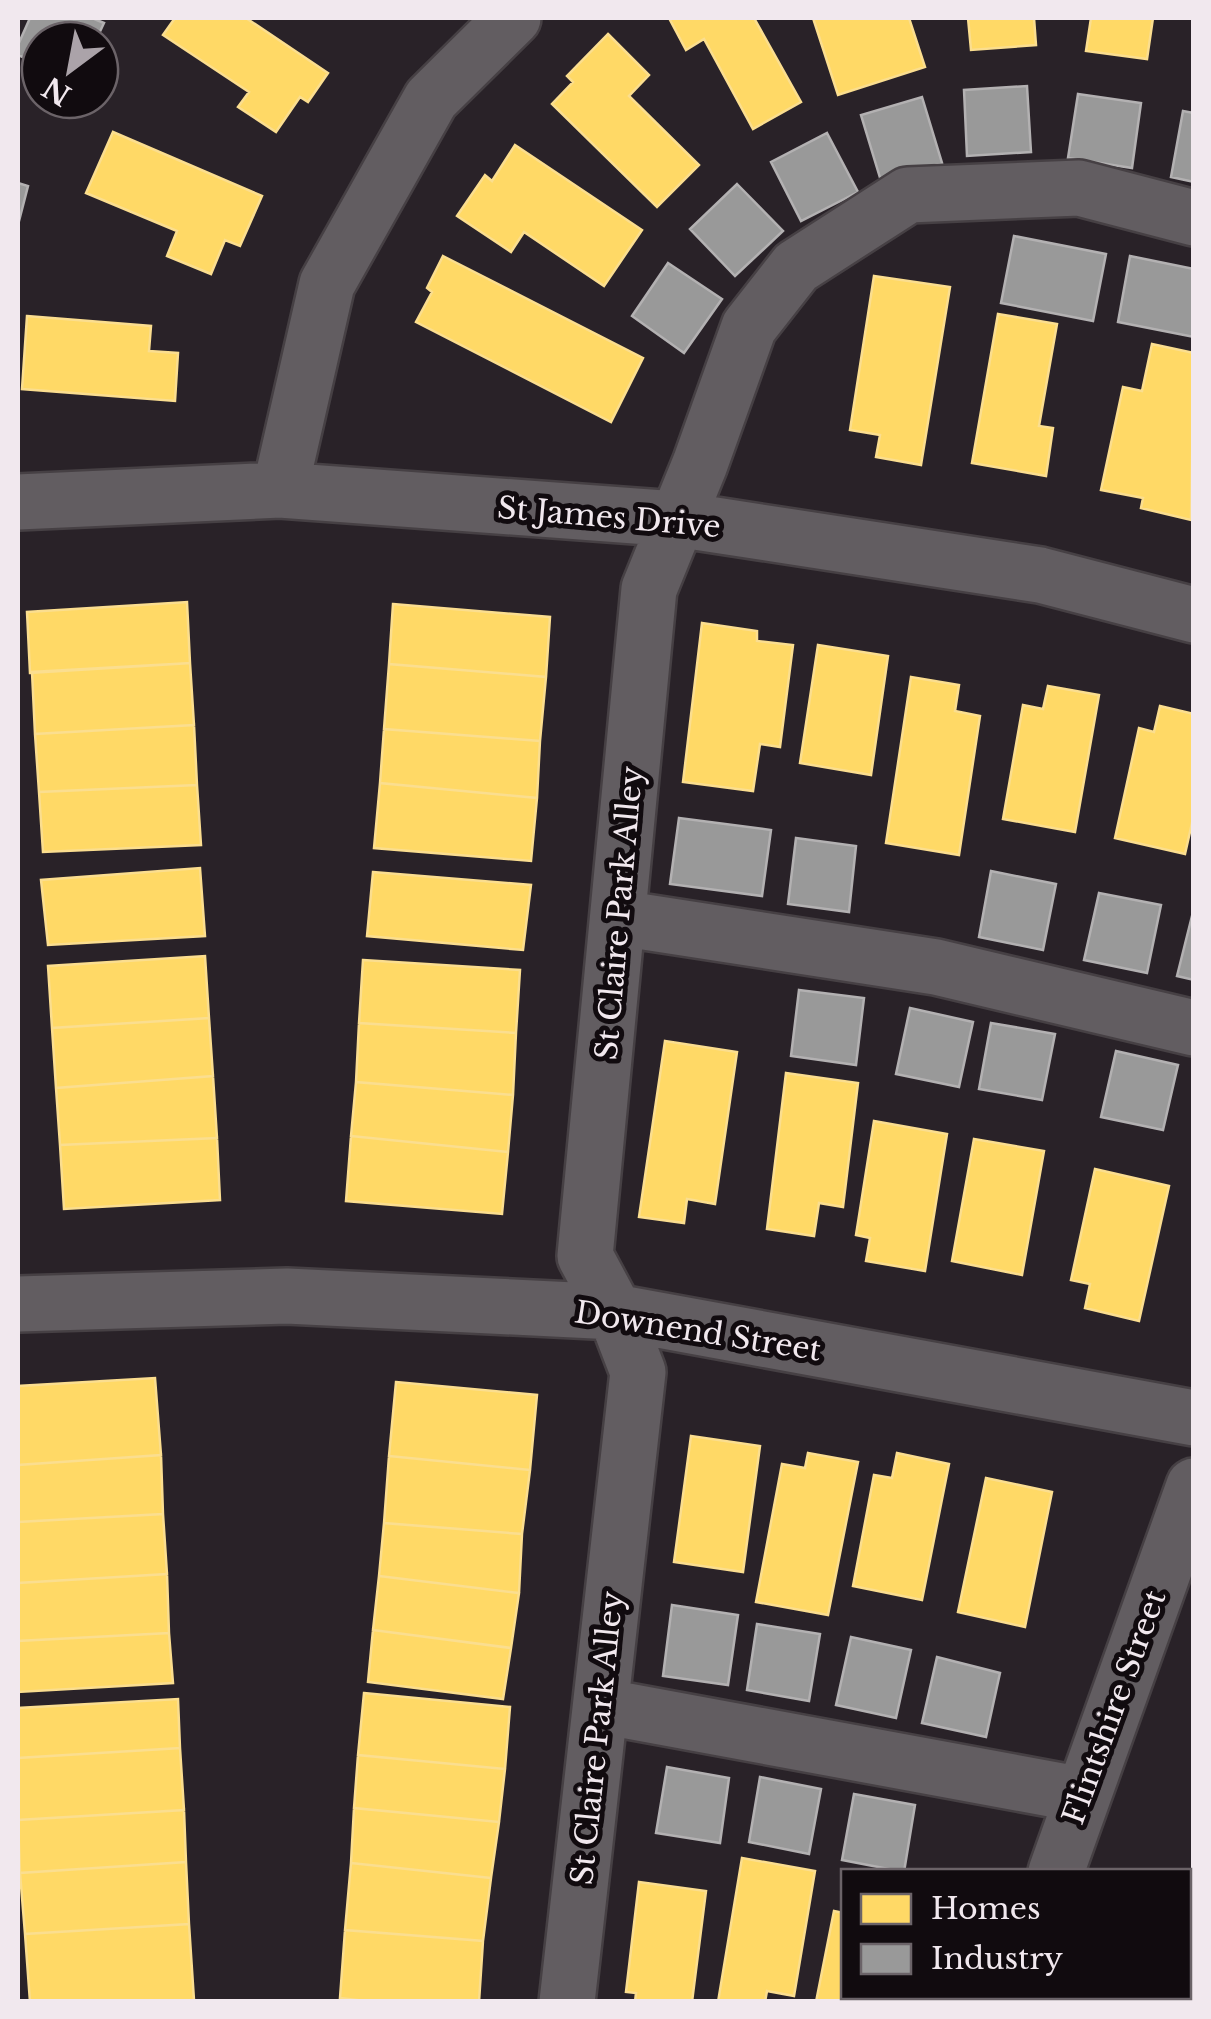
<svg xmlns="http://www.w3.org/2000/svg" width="1211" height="2019" viewBox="0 0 1211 2019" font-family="'Libre Baskerville',serif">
  <rect width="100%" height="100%" fill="#292228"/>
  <!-- homes -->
  <path fill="#ffd966" stroke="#fbde8f" stroke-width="2.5" d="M175 18H246L328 73 308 102 300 97 276 132 238 107 249 92 163 35Z
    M669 18H754L801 102 753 129 704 39 686 50Z
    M813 18H909L925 67 838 95Z
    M968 18H1034L1036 45 971 50Z
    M1091 18H1153L1147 59 1086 51Z
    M608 34 649 75 629 96 699 165 657 207 552 104 573 82 567 76Z
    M113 132 262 196 240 246 225 240 211 274 167 256 177 231 86 193Z
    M515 145 642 230 604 286 524 232 511 252 457 216 485 175 492 181Z
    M443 256 643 358 611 422 416 322 432 292 427 288Z
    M874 276 950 287 921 465 876 457 880 435 850 430Z
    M998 314 1057 324 1039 426 1053 428 1046 476 972 463Z
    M27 316 151 326 149 351 178 353 175 401 22 389Z
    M1152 344 1194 353 1191 520 1141 508 1143 498 1101 490 1123 387 1142 391Z
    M187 602 190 663 30 673 27 612Z
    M393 604 550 617 546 677 389 664Z
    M702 623 757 631V641L793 645 780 747 760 744 753 791 683 782Z
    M818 645 888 656 871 775 800 763Z
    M190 663 194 725 35 734 32 672Z
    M389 664 546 677 540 741 384 729Z
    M911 677 959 685 955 711 980 716 959 855 886 843Z
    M1048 686 1099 695 1075 832 1003 819 1023 705 1043 709Z
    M1160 706 1194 714V814L1185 854 1115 838 1139 728 1154 732Z
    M194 725 197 785 39 792 35 734Z
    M384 729 540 741 537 798 380 783Z
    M380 783 537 798 531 861 374 848Z
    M197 785 201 845 43 852 39 792Z
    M200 868 205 936 48 945 41 880Z
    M373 872 531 885 523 950 367 936Z
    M205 956 209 1018 52 1028 48 966Z
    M363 960 520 970 516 1033 359 1023Z
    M209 1018 213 1076 56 1088 52 1028Z
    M359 1023 516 1033 513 1095 356 1082Z
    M665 1041 737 1052 715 1204 687 1199 684 1223 639 1217Z
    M786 1073 858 1083 843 1207 819 1203 814 1236 767 1229Z
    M213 1076 217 1138 60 1145 56 1088Z
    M356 1082 513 1095 508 1152 351 1136Z
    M874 1121 947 1134 925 1271 866 1261 870 1238 856 1235Z
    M351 1136 508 1152 502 1214 346 1201Z
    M217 1138 220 1200 64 1209 60 1145Z
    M974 1139 1044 1151 1022 1275 952 1261Z
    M1095 1169 1169 1186 1139 1321 1085 1308 1090 1284 1071 1280Z
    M155 1378 161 1455 18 1465V1386Z
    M396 1382 537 1395 530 1470 389 1456Z
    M691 1436 760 1446 743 1572 674 1562Z
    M808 1453 858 1462 828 1615 756 1602 782 1464 805 1468Z
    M897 1453 949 1464 922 1600 853 1586 874 1475 892 1478Z
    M161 1455 163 1514 18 1522V1465Z
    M389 1456 530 1470 522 1534 384 1523Z
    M986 1478 1052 1492 1025 1627 958 1612Z
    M163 1514 167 1574 18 1583V1522Z
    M384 1523 522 1534 519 1593 379 1576Z
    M167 1574 169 1633 18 1641V1583Z
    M379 1576 519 1593 511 1648 373 1630Z
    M373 1630 511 1648 503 1699 368 1682Z
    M169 1633 173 1683 18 1692V1641Z
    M364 1693 510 1707 505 1769 358 1755Z
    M178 1699 180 1748 18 1758V1708Z
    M180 1748 184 1810 18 1820V1758Z
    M358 1755 505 1769 499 1822 354 1808Z
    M354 1808 499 1822 491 1878 351 1863Z
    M184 1810 186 1862 20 1873 18 1820Z
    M742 1858 815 1871 794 1996 767 1991 765 2002H718Z
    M186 1862 189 1924 25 1934 20 1873Z
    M351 1863 491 1878 483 1941 345 1930Z
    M639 1882 706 1891 692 2002H635L636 1993 626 1992Z
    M834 1911 844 1913V1996H887L886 2002H816Z
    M189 1924 194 2000 30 2002 25 1934Z
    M345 1930 483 1941 479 2002H374L340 1998Z"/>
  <!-- industry -->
  <path fill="#999" stroke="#b3b1b2" stroke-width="2.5" d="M30 18H92L104 23 96 40H40V65L18 55V45Z
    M1027 86 1031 152 967 156 964 90Z
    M1078 94 1141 103 1132 168 1068 158Z
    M922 97 942 163 881 181 861 115Z
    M1183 111 1194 113V182L1171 177Z
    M827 133 858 192 801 221 771 162Z
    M18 183 28 186 18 225Z
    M737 184 783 231 735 276 690 229Z
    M1014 236 1106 254 1093 321 1001 303Z
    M1130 256 1194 269V337L1118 322Z
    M668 263 722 299 684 353 632 316Z
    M679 818 771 830 762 896 670 884Z
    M796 838 856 846 849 912 788 904Z
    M991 871 1056 884 1043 950 979 937Z
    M1099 893 1161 905 1147 973 1084 960Z
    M1193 912H1194V980L1177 976Z
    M799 990 864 998 856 1065 791 1056Z
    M910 1008 973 1022 959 1087 896 1074Z
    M991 1023 1055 1034 1042 1100 979 1089Z
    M1116 1051 1178 1065 1163 1130 1101 1117Z
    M672 1605 738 1615 728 1685 663 1676Z
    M757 1624 820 1634 809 1701 747 1690Z
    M851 1637 911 1650 896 1718 836 1705Z
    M937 1657 1000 1673 986 1737 922 1723Z
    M667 1767 729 1778 720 1843 656 1833Z
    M760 1777 821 1789 809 1854 749 1842Z
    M854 1794 915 1805 904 1872 842 1860Z"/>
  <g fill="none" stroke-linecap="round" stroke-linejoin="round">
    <defs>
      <path id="minor" d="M280 490 327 284 431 99 513 18
        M18 502 280 490 676 519 1040 575 1194 615
        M619 918 936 967 1194 1028
        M18 1304 287 1296 615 1312 1194 1418
        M601 1706 1083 1795
        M1056 1872 1194 1486
        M567 2002 638 1372 615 1312 585 1256 649 589 700 464 749 327 796 267 908 195 1079 188 1194 218
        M1009 2002 1011 1996"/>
    </defs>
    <!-- minor casing -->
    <use href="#minor" stroke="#464044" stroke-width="60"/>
    <!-- minor -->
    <use href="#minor" stroke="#625d61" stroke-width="55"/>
  </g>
  <g text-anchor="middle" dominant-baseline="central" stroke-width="10" stroke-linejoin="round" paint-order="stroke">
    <!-- street labels -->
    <g font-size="30" fill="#f1e8ee" stroke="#110b0f">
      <text transform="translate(609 517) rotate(5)">St James Drive</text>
      <text transform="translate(619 913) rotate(-85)">St Claire Park Alley</text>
      <text transform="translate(698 1331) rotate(9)">Downend Street</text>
      <text transform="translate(1114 1707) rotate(-70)">Flintshire Street</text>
      <text transform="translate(597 1738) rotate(-84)">St Claire Park Alley</text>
    </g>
  </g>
  <!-- border -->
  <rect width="1211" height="2019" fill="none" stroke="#f1e8ee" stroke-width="40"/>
  <!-- legend -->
  <rect x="841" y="1869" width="350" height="130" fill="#110b0f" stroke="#6b6368" stroke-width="2.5"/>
  <rect x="861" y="1894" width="50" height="30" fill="#ffd966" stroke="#6b6368" stroke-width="2.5"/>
  <text x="931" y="1919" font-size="30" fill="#f1e8ee">Homes</text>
  <rect x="861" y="1944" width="50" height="30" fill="#999999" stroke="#6b6368" stroke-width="2.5"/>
  <text x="931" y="1969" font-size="30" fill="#f1e8ee">Industry</text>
  <!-- north arrow -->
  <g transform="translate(70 70) rotate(212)"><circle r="48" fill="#110b0f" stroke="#6b6368" stroke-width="2.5"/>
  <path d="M0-8L18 38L0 25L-18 38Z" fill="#aba3a9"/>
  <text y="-15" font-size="28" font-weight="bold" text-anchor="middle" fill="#f1e8ee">N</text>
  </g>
</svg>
